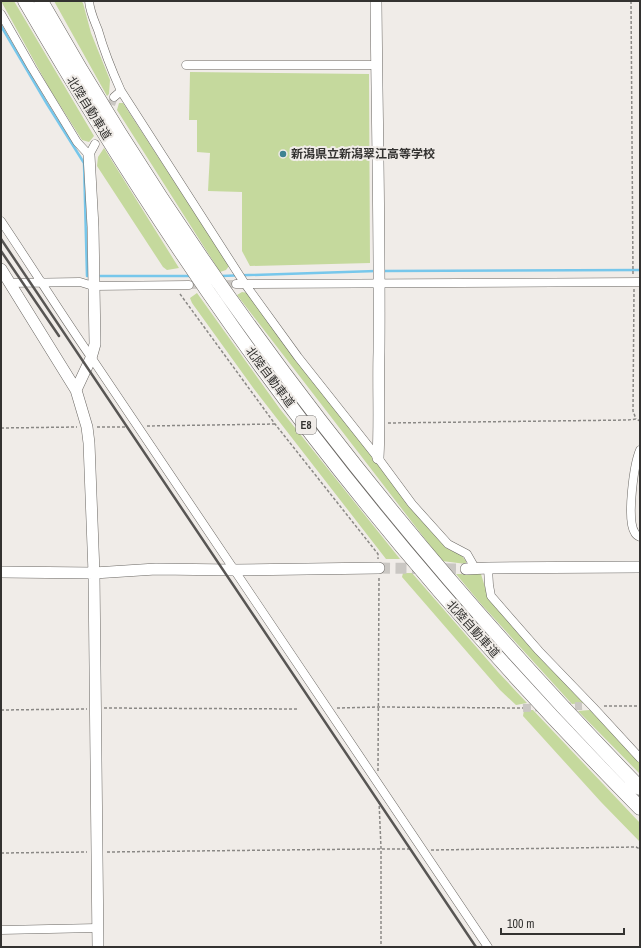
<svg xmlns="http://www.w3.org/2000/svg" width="641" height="948" viewBox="0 0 641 948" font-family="'Archivo Narrow','Noto Sans JP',sans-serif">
  <rect width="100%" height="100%" fill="#f0ece8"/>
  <!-- green -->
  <path fill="#c5d99d" d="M1 1H14L94 136 89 142 82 140 49 88Z
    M54 1H81L83 3 91 33 110 80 109 94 107 96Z
    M190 72 369 74 370 263 250 266 242 251V192L208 191 210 153 197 152V120H189Z
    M119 103H123L229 266 226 270 220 272 117 110Z
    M104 148 179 268 167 270 163 267 97 166 98 157Z
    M242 292 248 293 409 506 446 548 461 555 466 561V564L442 561 237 295Z
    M197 293 280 409 400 559H386L254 389 192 303 190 298Z
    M403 573H412L498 672 527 703 516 705 500 690 402 577Z
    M456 574H481L488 597 586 703 572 704 481 604Z
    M524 710H533L640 823V842L601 802 523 716Z
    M590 710 640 763V774L578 711Z"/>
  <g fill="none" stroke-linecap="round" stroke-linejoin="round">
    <!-- stream -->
    <path stroke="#77c7eb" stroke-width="2.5" d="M1 26 47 104 84 163 87 276H92
      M383 271 640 270
      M97 276H192
      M221 276 376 271"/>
    <!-- street-tunnel -->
    <path stroke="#cac7c3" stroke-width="8" stroke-dasharray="8 4" stroke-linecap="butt" d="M107 116 114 97
      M189 285 236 284
      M563 707 582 706
      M523 708 545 707"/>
    <!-- secondary-tunnel -->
    <path stroke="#cac7c3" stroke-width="11" stroke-dasharray="11 5.5" stroke-linecap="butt" d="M379 568 466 569"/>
    <defs>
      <path id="street" d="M89 1C90 12 94 20 98 30 104 51 112 71 121 91L245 284 298 357 378 458 412 504 448 544 467 554 475 568
        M1 14 32 68 77 142 89 155 95 144
        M186 65H376
        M114 97 121 91
        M1 221C32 267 61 314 93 360 224 556 355 752 488 947
        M10 283 80 282 93 286 189 285
        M236 284 640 282
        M640 450C634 464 626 520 635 533 636 535 638 536 640 537
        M488 568 489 585 491 596 539 651 593 707 640 758
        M1 930 97 928"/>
      <path id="secondary" d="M376 1C377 118 380 235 379 352 378 387 380 422 378 458
        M1 269 76 390 87 427 89 443 94 573 98 947
        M76 390 91 358 95 344 93 227 89 155
        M466 569 488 568 640 567
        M1 572 94 573 156 569 233 570 379 568"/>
      <path id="highway" d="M25 1C90 113 159 223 234 329 355 500 493 659 640 808
        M41 1C204 290 409 551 640 788"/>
    </defs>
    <!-- street casing -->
    <use href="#street" stroke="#6a6763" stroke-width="9"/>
    <!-- secondary casing -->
    <use href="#secondary" stroke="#6a6763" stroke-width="12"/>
    <!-- highway casing -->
    <use href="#highway" stroke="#6a6763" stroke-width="15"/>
    <!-- path -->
    <path stroke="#8a8885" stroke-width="1.5" stroke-dasharray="3 2" stroke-linecap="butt" d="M631 1 633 275
      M634 289 633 411 636 419
      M180 294 275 424 378 554V559
      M388 423 628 420 636 419 640 421
      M147 426 275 424
      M97 427H127
      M1 428 77 427
      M604 706H640
      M104 708 299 709
      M337 708 378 707 523 708
      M1 710 87 709
      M378 771 379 577
      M379 801 381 848V947
      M431 850 636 847 640 849
      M107 852 368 849H411
      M1 853 87 852"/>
    <!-- street -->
    <use href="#street" stroke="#fff" stroke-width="8"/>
    <!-- secondary -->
    <use href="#secondary" stroke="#fff" stroke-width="11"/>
    <!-- highway -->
    <use href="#highway" stroke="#fff" stroke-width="14"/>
    <!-- rail -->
    <path stroke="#585654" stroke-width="2.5" d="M1 239 476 947
      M1 251 59 336"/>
  </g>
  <!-- markers -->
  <circle fill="#3f8392" stroke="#f0ece8" stroke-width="1.5" cx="283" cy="154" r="4"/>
  <g text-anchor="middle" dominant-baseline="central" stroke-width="4" stroke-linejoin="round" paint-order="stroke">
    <!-- shield labels -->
    <rect fill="#f0ece8" stroke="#6c6a67" stroke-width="1" x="296" y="416" width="20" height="18" rx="3"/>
    <g font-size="11" font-weight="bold" fill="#333230">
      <text x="306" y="425">E8</text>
    </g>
    <!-- street labels -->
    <g font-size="12" fill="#333230" stroke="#f0ece8">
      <text transform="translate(89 108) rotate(58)">北陸自動車道</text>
      <text transform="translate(270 377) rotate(53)">北陸自動車道</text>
      <text transform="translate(473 629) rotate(48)">北陸自動車道</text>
    </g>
    <!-- poi labels -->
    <g font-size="12" font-weight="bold" fill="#333230" stroke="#f0ece8" text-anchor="start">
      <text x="291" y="154">新潟県立新潟翠江高等学校</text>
    </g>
  </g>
  <!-- border -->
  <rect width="641" height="948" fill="none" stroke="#333230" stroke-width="4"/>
  <!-- scale -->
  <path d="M501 928v6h123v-6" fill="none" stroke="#333230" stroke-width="2"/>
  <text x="507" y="928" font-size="12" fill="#333230" stroke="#f0ece8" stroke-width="3" paint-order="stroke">100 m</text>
</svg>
